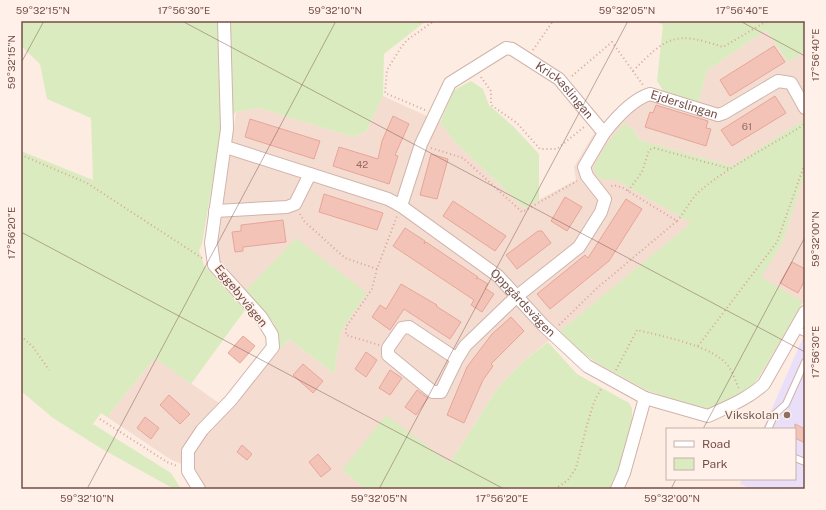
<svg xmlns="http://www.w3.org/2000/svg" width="826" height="510" viewBox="0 0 826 510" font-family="'Public Sans',sans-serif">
  <rect width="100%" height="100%" fill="#fdece2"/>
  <!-- residential -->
  <path fill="#f5dcd0" d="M766 30 788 62 805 51V120L732 166 640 140 633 129 623 123 616 180 692 223 525 360 498 387 450 463 342 470 365 489H206L193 469 170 459 107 417 155 358 229 410 289 339 334 374 341 331 367 293 245 291 220 264 218 245 236 112 259 108 353 137 366 132 383 96 440 122 454 141 524 208 576 180 574 167 595 132 644 90 652 89 699 102 707 71Z
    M805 174V304L760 277 782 244Z"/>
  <!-- education -->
  <path fill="#eadff9" d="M805 333V489H752L740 484 742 479H795V429H763Z"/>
  <!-- green -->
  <path fill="#dbebc0" d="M21 21H426L384 54 383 96 366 132 353 137 259 108 236 112 222 126 202 244 199 250 204 265 245 310 191 384 155 358 107 417 101 413 93 424 171 473 181 489H174L102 449 53 418 21 391V151L93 180 91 118 47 99 40 64 21 46Z
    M655 21H805V51L788 62 766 30 707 71 699 102 664 92 657 81 663 25Z
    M471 81 483 89 489 105 513 126 539 154V200L524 208 454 141 440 122 454 90Z
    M804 120 805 174 782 244 761 277 803 302 759 377 749 390 715 408 703 410 646 390 595 362 581 352 560 331 691 223 616 180 599 179 593 168 606 145 624 123 633 129 640 140 732 166Z
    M296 238 367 293 341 331 334 374 289 339 279 351V335L273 322 245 291Z
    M548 342 577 374 629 403 632 408V421L616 481 611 489H365L342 470 386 415 450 463 498 387 525 360Z"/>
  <!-- building -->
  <path fill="#f4c3b8" stroke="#e7a598" d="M774 46 785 62 730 96 720 80Z
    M775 96 786 113 732 146 721 130Z
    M656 105 708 121 706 128 711 129 706 146 645 127 650 112 653 113Z
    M393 116 409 124 395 155 398 156 389 184 333 166 339 147 378 159 382 141Z
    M250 119 320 141 314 159 245 137Z
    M431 154 448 159 437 199 420 195Z
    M324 194 383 213 377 230 319 212Z
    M565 197 582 207 567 231 551 221Z
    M626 199 642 209 609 261 550 309 537 294 585 255 588 258Z
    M453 201 506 236 495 251 443 216Z
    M283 220 286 242 243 247V251L235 252 232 232 241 231V225Z
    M405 228 425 241 424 244 426 242 478 277 476 279 478 278 488 284 485 288 494 294 482 312 471 305 474 300 393 246Z
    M538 231H542L551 243 517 269 506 255Z
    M792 262 805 269V280L798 293 780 283Z
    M401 284 437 305 436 306 461 322 450 339 404 309 390 330 372 317 380 305 386 309Z
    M511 317 524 331 491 364 493 366 483 380 464 423 447 415 467 367 492 334Z
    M243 336 255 346 240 363 228 353Z
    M366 352 377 360 366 377 355 369Z
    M303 364 323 381 313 393 293 375Z
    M390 370 402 378 390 395 379 388Z
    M417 390 428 398 416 415 405 407Z
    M169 395 190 414 180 424 160 405Z
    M145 417 159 428 151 439 137 428Z
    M795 424 805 429V443L795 438Z
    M242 445 252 454 247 460 237 452Z
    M318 454 331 469 321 477 309 462Z"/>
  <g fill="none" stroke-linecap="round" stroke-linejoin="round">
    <defs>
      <path id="service" d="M796 329 805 333
        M768 429 775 414 786 404 805 362
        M795 458 805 462"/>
      <g id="minor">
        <path id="s1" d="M604 133C615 119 633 99 650 94L718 115 724 113 778 81 791 83 805 108"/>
        <path id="s2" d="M226 147 388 199 401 206 498 276 543 325 587 366 645 398 624 473 617 489"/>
        <path id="s3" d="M401 206 421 144 450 83 506 48 512 49 559 79 604 133 584 167 587 176 605 199 601 212 579 247 516 297 465 346 457 359 409 327 402 328 388 348V355L433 392H441L457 359"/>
        <path d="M215 211 287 207 295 204 310 174"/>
        <path d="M645 398 708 416C727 407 748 399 764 384L805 312"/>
        <path d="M199 489 188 471V451L202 430 231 400 273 347 272 335 261 317 214 265 211 243 227 129 224 21"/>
      </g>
    </defs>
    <!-- service casing -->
    <use href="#service" stroke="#d1b4ab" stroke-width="8"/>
    <!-- minor casing -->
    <use href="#minor" stroke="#d1b4ab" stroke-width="14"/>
    <!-- path -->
    <path stroke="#d8a69b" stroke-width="2" stroke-dasharray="1 3" stroke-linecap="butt" d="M796 21 805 23
      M533 50 553 21
      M633 71C667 36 675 31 723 47L767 21
      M572 76 612 42 643 85
      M481 77 491 91V105L517 123 540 149H557L584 127
      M425 110 385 93 387 70 400 49 407 40 434 21
      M431 148 463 158 522 212 577 181
      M21 155 87 183 202 258
      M628 191 642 172 649 150 654 148 731 169
      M300 214 304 221 345 258 377 269
      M677 221C686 211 690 199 701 190 732 164 771 146 805 124
      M559 325 597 288 677 221 623 188 614 185 609 187
      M21 336 33 347 49 370
      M379 345 346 335V327L372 289 377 269 397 216
      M698 346 777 242 805 163
      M616 370 637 330C661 336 715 346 729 367 733 373 736 382 739 389
      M100 419 167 462 177 466
      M555 489 568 480 576 468 587 425 594 402 602 387"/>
    <!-- service -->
    <use href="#service" stroke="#fff" stroke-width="6"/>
    <!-- minor -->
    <use href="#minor" stroke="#fff" stroke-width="12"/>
  </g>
  <!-- ticks -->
  <path fill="none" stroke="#754e47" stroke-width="1" stroke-opacity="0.45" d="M182 21 805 352M740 21 805 56M21 63 44 21M21 232 504 489M703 429 805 237M87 489 336 21M379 489 628 21M671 489 676 479"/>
  <!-- markers -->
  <circle fill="#8d6e63" stroke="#fff1e9" stroke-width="1.5" cx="787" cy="415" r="4"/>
  <g text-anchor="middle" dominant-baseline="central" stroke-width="3" stroke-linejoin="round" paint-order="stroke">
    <!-- number labels -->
    <g font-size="10" fill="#956b63">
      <text x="747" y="126">61</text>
      <text x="362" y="164">42</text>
    </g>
    <!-- street labels -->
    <g font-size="12" fill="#754e47" stroke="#fff1e9">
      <text stroke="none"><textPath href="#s3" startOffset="272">Krickaslingan</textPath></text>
      <text stroke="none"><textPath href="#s1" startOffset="97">Ejderslingan</textPath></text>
      <text transform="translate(241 296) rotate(51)">Eggebyvägen</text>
      <text stroke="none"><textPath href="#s2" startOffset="341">Oppgårdsvägen</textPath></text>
    </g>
    <!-- education labels -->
    <g font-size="12" fill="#785e54" stroke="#fff1e9" text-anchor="end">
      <text x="779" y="415">Vikskolan</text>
    </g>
  </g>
  <!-- border -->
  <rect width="826" height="510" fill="none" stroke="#fff1e9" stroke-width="44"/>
  <!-- legend -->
  <rect x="666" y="428" width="130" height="52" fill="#fff1e9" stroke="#c8b0a8"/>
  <rect x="674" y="441" width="20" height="6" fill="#ffffff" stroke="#c8b0a8"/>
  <text x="702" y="448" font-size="12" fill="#754e47">Road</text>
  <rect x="674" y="458" width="20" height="12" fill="#dbebc0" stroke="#c8b0a8"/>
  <text x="702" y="468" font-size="12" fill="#754e47">Park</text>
  <rect x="22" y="22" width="782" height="466" fill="none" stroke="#754e47" stroke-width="1.5"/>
  <g font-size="10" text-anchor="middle" fill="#754e47">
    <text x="43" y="14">59°32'15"N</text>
    <text x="184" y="14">17°56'30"E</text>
    <text x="335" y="14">59°32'10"N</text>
    <text x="627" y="14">59°32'05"N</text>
    <text x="742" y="14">17°56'40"E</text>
    <text transform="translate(815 55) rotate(-90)" y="4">17°56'40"E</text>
    <text transform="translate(11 62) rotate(-90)" y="4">59°32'15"N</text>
    <text transform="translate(11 233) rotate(-90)" y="4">17°56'20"E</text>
    <text transform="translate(815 239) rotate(-90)" y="4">59°32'00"N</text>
    <text transform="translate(815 352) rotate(-90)" y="4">17°56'30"E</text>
    <text x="87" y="502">59°32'10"N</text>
    <text x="379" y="502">59°32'05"N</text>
    <text x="502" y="502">17°56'20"E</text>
    <text x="672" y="502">59°32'00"N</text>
  </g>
</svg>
